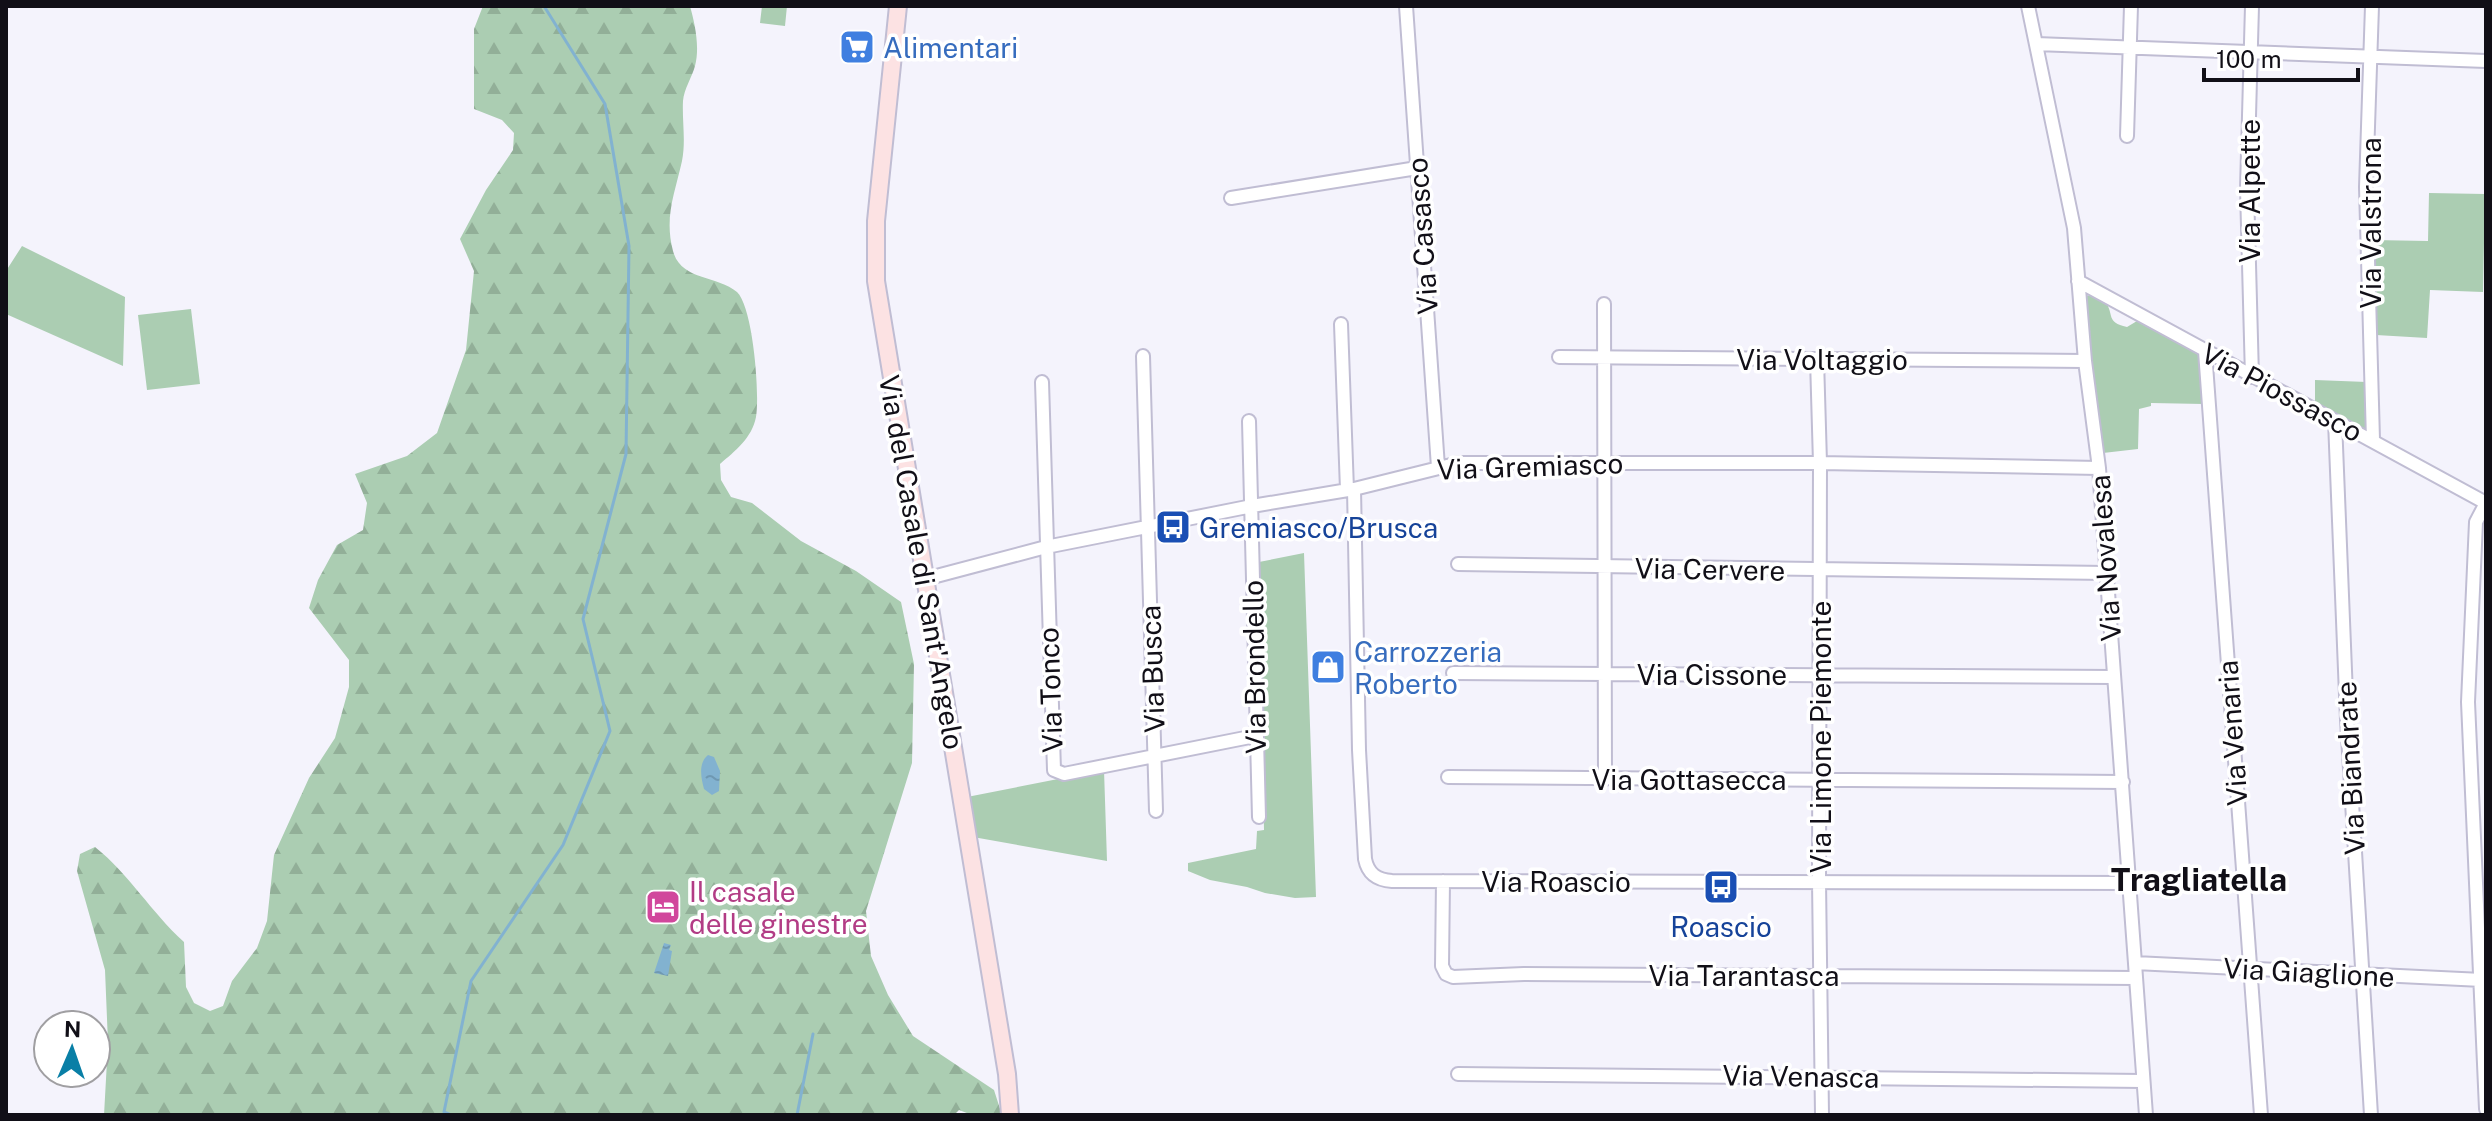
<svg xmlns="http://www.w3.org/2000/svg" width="2492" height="1121" viewBox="0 0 2492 1121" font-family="'Public Sans',sans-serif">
  <defs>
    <pattern id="forest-firs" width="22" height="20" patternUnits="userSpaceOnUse" patternTransform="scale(2)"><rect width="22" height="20" fill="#abcdb2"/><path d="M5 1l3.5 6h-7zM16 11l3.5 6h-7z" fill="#92af98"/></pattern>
    <pattern id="water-ripples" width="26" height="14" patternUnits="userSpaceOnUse" patternTransform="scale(2)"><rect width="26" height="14" fill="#82b2d0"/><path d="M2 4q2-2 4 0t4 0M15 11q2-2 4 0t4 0" fill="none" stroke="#6f98b2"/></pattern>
  </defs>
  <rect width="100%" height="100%" fill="#f4f3fc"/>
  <!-- green -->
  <path fill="#abcdb2" d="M762 6H787L785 26 760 23Z
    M2429 193 2485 194 2483 292 2430 290 2427 338 2376 335 2373 240 2428 241Z
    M22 246 125 297 123 366 6 314V271Z
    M2094 295 2105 301C2115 315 2105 322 2127 327L2137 321 2144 323 2199 354 2204 404 2151 403V406L2139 409 2138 449 2103 453 2084 309 2085 296Z
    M191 309 200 384 147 390 138 315Z
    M2315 380 2367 382V427L2363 429 2315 404Z
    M1304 553 1316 897 1295 898 1265 893 1247 887 1210 880 1188 871V863L1256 849 1257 831 1264 830 1259 562Z
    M1104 770 1107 861 973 837 967 797Z"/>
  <!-- forest -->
  <path fill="url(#forest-firs)" d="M483 6H690C695 24 700 47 695 66 692 77 684 89 683 101 682 121 686 141 682 161 675 193 664 217 673 251 681 281 717 275 737 292 753 307 760 394 756 417 752 438 735 451 720 464L721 480 731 497 752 503 801 541 856 571 901 602 914 664 912 763 866 911 871 956 888 995 913 1036 994 1090 1002 1115H972L959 1110 954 1115H104L108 1043 105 970 77 871 80 854 95 847C129 874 151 912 184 942L186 987 194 1003 210 1011 223 1006 232 981 257 948 267 921 274 855 309 778 335 738 349 687V660L309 608 318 580 337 545 363 530 367 503 355 474 407 456 437 433 466 350 474 271 460 239 486 190 513 150 514 133 502 120 474 109V29Z"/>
  <!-- water -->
  <path fill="url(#water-ripples)" d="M708 755 714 757 720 771 719 791 712 795 704 789C701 778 698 763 708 755Z
    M664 943 671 945 669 950 672 951 668 976 654 973Z"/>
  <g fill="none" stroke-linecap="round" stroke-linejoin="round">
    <!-- stream -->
    <path stroke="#82b2d0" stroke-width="3" d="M451 1115 444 1112 471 981 563 845 610 731 583 619 626 454 629 246 605 104 544 6
      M797 1115 813 1034"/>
    <defs>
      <path id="minor" d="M1406 6 1438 467
        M2028 6 2074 228 2085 361 2099 468 2146 1115
        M2252 6 2247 189 2252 377
        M2372 6 2366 187 2373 440
        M2036 44 2486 61
        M2127 136 2131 6
        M1231 198 1417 168
        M2078 281 2486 503
        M1604 304 1605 779
        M1341 324 1347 490
        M2205 351 2261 1115
        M1143 356 1156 811
        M1559 357 2085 361
        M1817 359 1820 463 1819 881 1822 1115
        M1042 382 1054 770 1064 774 1255 736
        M1249 421 1259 817
        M2335 421 2347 720 2371 1115
        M1354 489 1359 750 1365 859C1368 874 1377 880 1392 881L2129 883
        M2486 503 2476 522 2468 702 2486 1109
        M1458 564 2107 573
        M925 579 1046 547 1252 506 1354 489 1459 463H1820L2099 468
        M1453 673 2114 677
        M1448 777 2123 782
        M1443 881 1442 966 1446 974 1453 977 1524 974 2136 978
        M2135 963 2482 980
        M1458 1074 2143 1081"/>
      <path id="secondary" d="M898 6 876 221V281L1007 1074 1010 1115"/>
    </defs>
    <!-- minor casing -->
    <use href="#minor" stroke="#c0bdd3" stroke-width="16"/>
    <!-- secondary casing -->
    <use href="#secondary" stroke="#c0bdd3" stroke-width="20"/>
    <!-- minor -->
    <use href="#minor" stroke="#fff" stroke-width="12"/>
    <!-- secondary -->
    <use href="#secondary" stroke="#fce2e3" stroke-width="16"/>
  </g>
  <!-- icons -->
  <defs>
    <symbol id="supermarket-square" viewBox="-11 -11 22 22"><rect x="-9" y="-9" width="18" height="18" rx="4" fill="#3f7fe0" stroke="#fff"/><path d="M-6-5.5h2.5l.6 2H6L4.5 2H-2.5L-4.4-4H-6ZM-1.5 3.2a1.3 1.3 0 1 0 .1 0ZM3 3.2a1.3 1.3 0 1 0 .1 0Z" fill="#fff"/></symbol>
    <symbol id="bus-square" viewBox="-11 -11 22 22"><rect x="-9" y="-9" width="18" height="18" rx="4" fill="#1a4fb4" stroke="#fff"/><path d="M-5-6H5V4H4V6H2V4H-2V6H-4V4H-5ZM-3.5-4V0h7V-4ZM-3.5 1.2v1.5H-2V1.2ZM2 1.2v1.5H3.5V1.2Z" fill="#fff"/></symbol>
    <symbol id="shop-square" viewBox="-11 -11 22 22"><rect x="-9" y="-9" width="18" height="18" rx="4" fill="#3f7fe0" stroke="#fff"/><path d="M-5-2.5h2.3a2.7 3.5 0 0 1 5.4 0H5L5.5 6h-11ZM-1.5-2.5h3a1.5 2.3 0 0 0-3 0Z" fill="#fff"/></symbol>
    <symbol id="hotel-square" viewBox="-11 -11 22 22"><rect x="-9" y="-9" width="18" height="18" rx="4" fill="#d1479c" stroke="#fff"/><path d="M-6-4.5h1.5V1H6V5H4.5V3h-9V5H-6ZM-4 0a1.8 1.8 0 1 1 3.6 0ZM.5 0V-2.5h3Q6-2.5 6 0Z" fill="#fff"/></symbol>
  </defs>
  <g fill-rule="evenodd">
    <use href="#supermarket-square" x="837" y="27" width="40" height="40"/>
    <use href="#bus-square" x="1153" y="507" width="40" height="40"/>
    <use href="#shop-square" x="1308" y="647" width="40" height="40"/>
    <use href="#bus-square" x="1701" y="867" width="40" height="40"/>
    <use href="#hotel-square" x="643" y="887" width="40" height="40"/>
  </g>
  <g text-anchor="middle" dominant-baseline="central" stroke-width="7" stroke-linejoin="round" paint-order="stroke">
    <!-- shop labels -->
    <g font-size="28" fill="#366cbe" stroke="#fff" text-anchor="start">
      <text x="883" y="47">Alimentari</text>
      <text x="1354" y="651">Carrozzeria<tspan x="1354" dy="32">Roberto</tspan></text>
    </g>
    <!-- street labels -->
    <g font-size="28" fill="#110f17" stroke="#fff">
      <text transform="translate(2249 191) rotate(-90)">Via Alpette</text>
      <text transform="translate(2370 223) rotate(-90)">Via Valstrona</text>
      <text transform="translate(1422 236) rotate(-94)">Via Casasco</text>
      <text x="1822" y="359">Via Voltaggio</text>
      <text transform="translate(2282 392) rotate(28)">Via Piossasco</text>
      <text transform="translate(1530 466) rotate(-2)">Via Gremiasco</text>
      <text transform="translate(2105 558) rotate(-94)">Via Novalesa</text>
      <text transform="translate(922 562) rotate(80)">Via del Casale di Sant'Angelo</text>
      <text transform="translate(1710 569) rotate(1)">Via Cervere</text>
      <text transform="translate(1254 667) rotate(-91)">Via Brondello</text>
      <text transform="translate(1152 669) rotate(-92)">Via Busca</text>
      <text x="1712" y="674">Via Cissone</text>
      <text transform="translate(1050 690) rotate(-92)">Via Tonco</text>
      <text transform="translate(2232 733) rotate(-94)">Via Venaria</text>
      <text transform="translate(1820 737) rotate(-90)">Via Limone Piemonte</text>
      <text transform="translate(2350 768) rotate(-93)">Via Biandrate</text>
      <text x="1689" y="779">Via Gottasecca</text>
      <text x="1556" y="881">Via Roascio</text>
      <text transform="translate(2309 972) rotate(3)">Via Giaglione</text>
      <text x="1744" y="975">Via Tarantasca</text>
      <text transform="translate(1801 1076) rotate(1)">Via Venasca</text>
    </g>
    <!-- transit labels -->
    <g font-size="28" fill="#164399" stroke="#fff" text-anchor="start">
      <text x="1199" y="527">Gremiasco/Brusca</text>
      <text x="1721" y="926" text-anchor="middle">Roascio</text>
    </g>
    <!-- hotel labels -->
    <g font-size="28" fill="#b23c85" stroke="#fff" text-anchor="start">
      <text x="689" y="891">Il casale<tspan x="689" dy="32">delle ginestre</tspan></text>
    </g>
    <!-- quarter labels -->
    <g font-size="32" font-weight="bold" fill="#110f17" stroke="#fff">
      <text x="2199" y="879">Tragliatella</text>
    </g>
  </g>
  <!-- border -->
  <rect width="2492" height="1121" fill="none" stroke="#110f17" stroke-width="16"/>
  <!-- north arrow -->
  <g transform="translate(72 1049) rotate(2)"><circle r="38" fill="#ffffff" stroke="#a09fa2" stroke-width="2"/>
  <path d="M0-6L14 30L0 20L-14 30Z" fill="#097fa6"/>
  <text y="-12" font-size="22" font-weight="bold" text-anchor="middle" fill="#110f17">N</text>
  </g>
  <!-- scale -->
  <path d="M2204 68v12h154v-12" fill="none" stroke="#110f17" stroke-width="4"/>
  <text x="2216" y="68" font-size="24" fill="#110f17" stroke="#ffffff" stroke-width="6" paint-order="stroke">100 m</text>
</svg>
